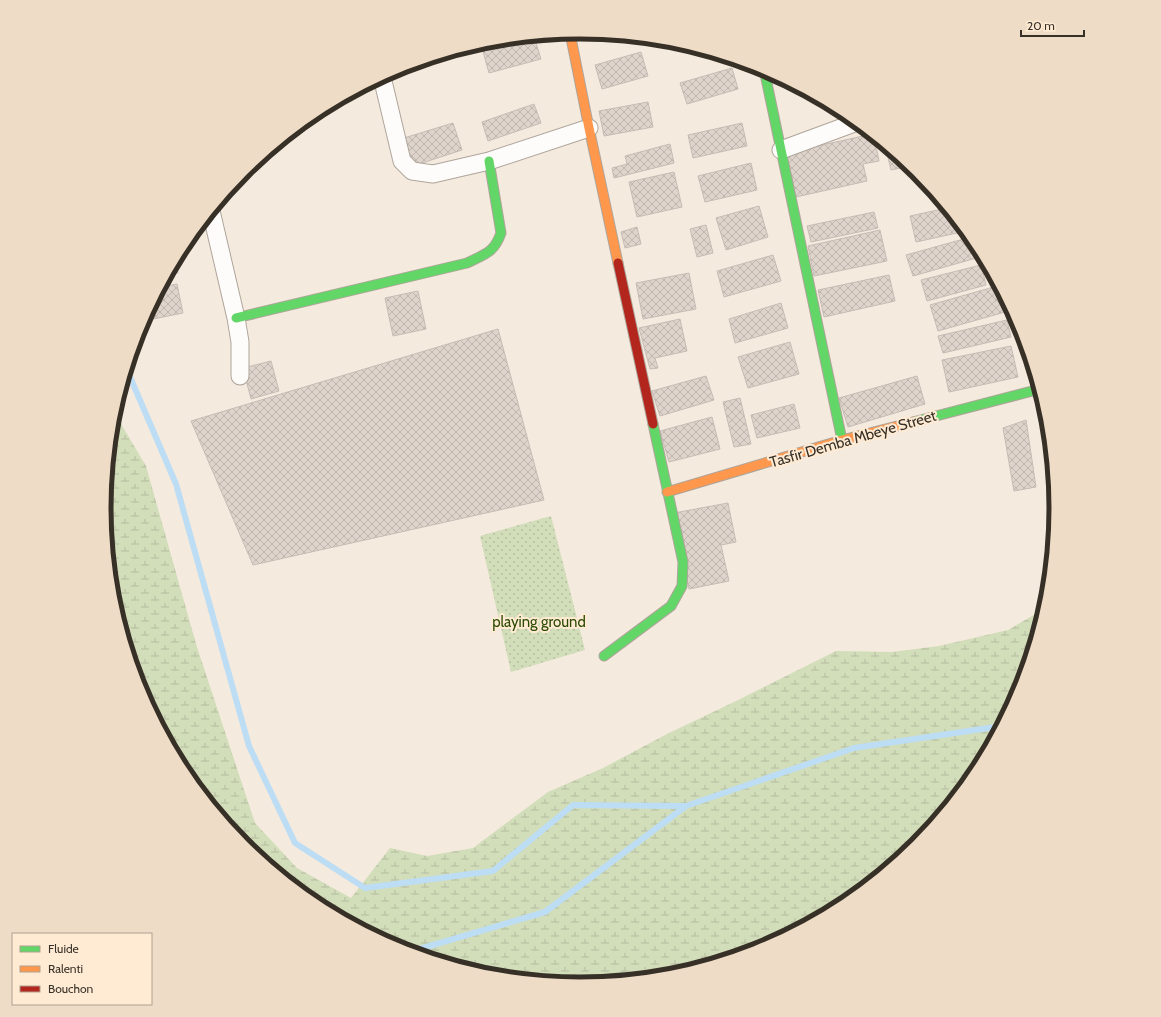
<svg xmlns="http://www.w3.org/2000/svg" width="1161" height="1017" viewBox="0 0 1161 1017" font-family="Cabin,sans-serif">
  <defs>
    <pattern id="wetland-marsh" width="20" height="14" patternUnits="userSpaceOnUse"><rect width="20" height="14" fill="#d2ddba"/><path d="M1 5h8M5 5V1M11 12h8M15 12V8" fill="none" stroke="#b5bea0"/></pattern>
    <pattern id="park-dots" width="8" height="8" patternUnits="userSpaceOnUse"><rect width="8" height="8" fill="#d2ddba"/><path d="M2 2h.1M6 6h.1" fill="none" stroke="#b5bea0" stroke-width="1.8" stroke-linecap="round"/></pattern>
    <pattern id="building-cross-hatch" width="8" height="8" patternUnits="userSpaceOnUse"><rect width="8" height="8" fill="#ded4cc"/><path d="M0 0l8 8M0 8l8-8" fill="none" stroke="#bfb6af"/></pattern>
  </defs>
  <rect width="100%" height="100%" fill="#f5eade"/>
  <!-- wetland -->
  <path fill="url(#wetland-marsh)" d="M114 412 146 466 196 644 255 823 297 868 351 898 390 848 427 856 473 848 548 792 603 768 667 734 734 702 836 651 892 652 939 646 1008 630 1046 608 1021 691 977 773 917 846 845 905 763 949 673 976 580 985 487 976 398 949 316 905 243 845 184 773 140 691 113 601 104 508Z"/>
  <!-- park -->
  <path fill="url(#park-dots)" d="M551 516 585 650 511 672 480 536Z"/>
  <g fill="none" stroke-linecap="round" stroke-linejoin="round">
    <!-- stream -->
    <path stroke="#bcddf4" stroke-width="6" d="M127 370 176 484 249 746 295 843 365 888 493 871 573 805 686 806
      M409 952 545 912 686 806 854 748 1002 726"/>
  </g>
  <!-- building -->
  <path fill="url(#building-cross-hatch)" stroke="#c6bcb5" d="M534 37 541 59 489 73 482 48 517 38Z
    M641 52 648 76 602 89 595 65Z
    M732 68 738 89 687 104 680 83Z
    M648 102 653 127 604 136 599 111Z
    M534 104 541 123 488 141 482 122Z
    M453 123 462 150 413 166 404 138Z
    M742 123 747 146 693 158 688 135Z
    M872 134 874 136 879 161 863 164 867 181 796 197 786 153Z
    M670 144 674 163 614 178 612 168 627 164 625 156Z
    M885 145 911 166 891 170Z
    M751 163 757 190 705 202 698 176Z
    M674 172 682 207 637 217 629 182Z
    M759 206 768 237 726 250 716 218Z
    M947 208 966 231 916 242 910 216Z
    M874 212 878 228 811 242 807 226Z
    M706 225 713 253 697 257 690 229Z
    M637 227 641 244 625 248 621 232Z
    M880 230 887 261 814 276 808 246Z
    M971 237 977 245H976L980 257 913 276 906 255Z
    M773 255 781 281 724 297 717 271Z
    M175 261 178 273 168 275Z
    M981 265 986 285 927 301 921 280Z
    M689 273 696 309 643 319 636 283Z
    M889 275 895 301 824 317 818 290Z
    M177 284 183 313 143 321 161 287Z
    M997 286 1005 312 938 331 930 305Z
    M418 291 426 329 393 336 385 298Z
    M781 303 788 328 735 343 729 319Z
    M680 319 687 351 655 358 658 368 650 369 639 328Z
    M1007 320 1011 337 943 353 938 336Z
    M498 329 544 500 253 565 191 421Z
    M790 342 799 374 748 388 738 357Z
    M1011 346 1018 377 949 392 942 360Z
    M271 361 279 391 251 399 243 368Z
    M706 376 714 400 660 416 652 391Z
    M917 376 925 404 848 427 839 398Z
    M740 398 751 444 734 447 723 402Z
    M794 404 800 428 757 438 751 415Z
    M1047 413 1048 416 1052 454 1042 414Z
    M712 417 720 449 669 462 660 431Z
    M1026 420 1036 487 1014 491 1003 428Z
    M728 503 736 542 721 545 729 581 689 589 674 513Z"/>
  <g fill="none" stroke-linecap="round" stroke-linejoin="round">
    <defs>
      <path id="street" d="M382 77 402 161 412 171 433 174 489 161 589 128
        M781 150 857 122
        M211 211 236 318 240 342V376"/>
      <path id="fast" d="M764 69 842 440
        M236 318 467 263C485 254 494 253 501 233L489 161
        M913 422 1040 389
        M604 656 671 606 682 586 683 562 653 424"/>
      <path id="slow" d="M570 33 589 128 618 263
        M667 492 842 440 913 422"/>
      <path id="jam" d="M618 263 653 424"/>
    </defs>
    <!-- street casing -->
    <use href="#street" stroke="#aea59b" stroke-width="19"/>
    <!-- fast casing -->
    <use href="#fast" stroke="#aea59b" stroke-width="11"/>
    <!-- slow casing -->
    <use href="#slow" stroke="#aea59b" stroke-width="11"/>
    <!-- jam casing -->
    <use href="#jam" stroke="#aea59b" stroke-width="11"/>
    <!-- street -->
    <use href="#street" stroke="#fefcfa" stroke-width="17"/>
    <!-- fast -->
    <use href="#fast" stroke="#63d668" stroke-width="9"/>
    <!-- slow -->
    <use href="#slow" stroke="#ff974d" stroke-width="9"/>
    <!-- jam -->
    <use href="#jam" stroke="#b3261e" stroke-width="9"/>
  </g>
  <g text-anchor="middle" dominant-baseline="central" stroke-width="4" stroke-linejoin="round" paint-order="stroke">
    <!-- street labels -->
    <g font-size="15" fill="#373027" stroke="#ffebd4">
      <text transform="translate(853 439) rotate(-16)">Tasfir Demba Mbeye Street</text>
    </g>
    <!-- park labels -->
    <g font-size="15" fill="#2c4a02" stroke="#ffebd4">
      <text x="539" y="622">playing ground</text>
    </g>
  </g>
  <!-- crop -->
  <path d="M0 0H1161V1017H0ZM111 508a469 469 0 1 1 938 0a469 469 0 1 1-938 0Z" fill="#efdcc6" fill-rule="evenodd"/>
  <path fill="none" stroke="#373027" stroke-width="5" d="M111 508a469 469 0 1 1 938 0a469 469 0 1 1-938 0Z"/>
  <!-- legend -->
  <rect x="12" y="933" width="140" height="72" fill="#ffebd4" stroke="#afa08f"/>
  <rect x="20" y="946" width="20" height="6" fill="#63d668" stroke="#afa08f"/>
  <text x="48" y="953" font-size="12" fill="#373027">Fluide</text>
  <rect x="20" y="966" width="20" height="6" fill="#ff974d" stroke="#afa08f"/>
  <text x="48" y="973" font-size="12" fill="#373027">Ralenti</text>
  <rect x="20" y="986" width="20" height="6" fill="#b3261e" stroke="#afa08f"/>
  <text x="48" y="993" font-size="12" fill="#373027">Bouchon</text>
  <!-- scale -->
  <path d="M1021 30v6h63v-6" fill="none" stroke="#373027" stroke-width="2"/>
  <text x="1027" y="30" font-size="12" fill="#373027" stroke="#ffebd4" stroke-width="3" paint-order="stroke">20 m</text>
</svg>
